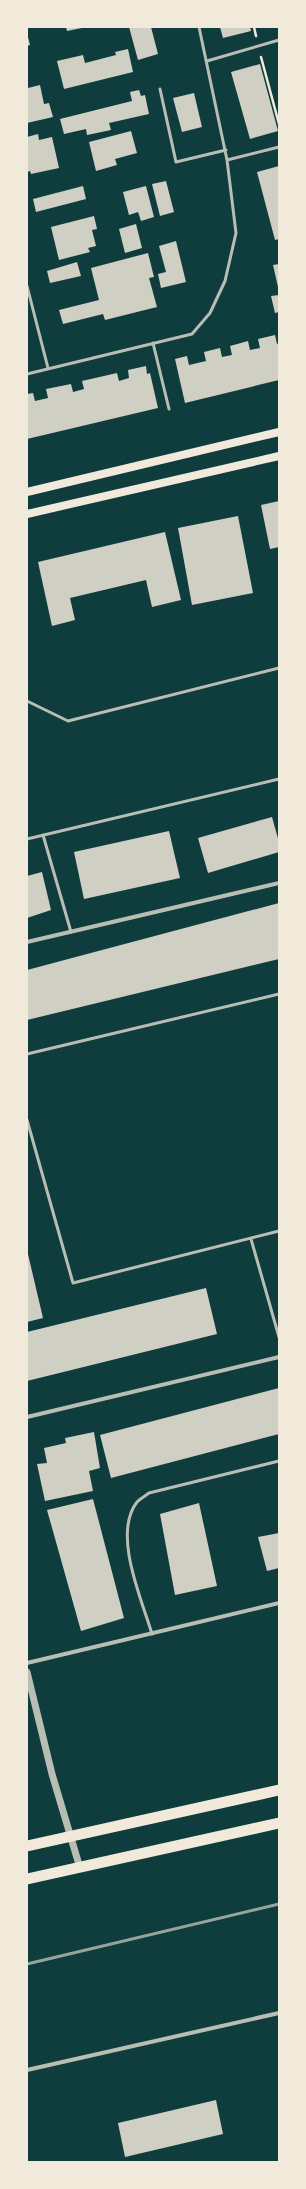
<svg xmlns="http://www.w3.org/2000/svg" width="306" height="2189" viewBox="0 0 306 2189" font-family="Ubuntu,sans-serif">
  <rect width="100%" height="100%" fill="#0f3d3e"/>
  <!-- building -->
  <path fill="#cfcfc3" d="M66 27H82V28L67 31Z
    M129 27H151L158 54 138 60Z
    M220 27H250L251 31 223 38Z
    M27 33 30 45 27 46Z
    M128 49 133 72 64 89 57 61 83 55 85 63 116 55 115 52Z
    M260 64 278 131 250 139 231 72Z
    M27 85 28 88 40 85 44 104 49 103 53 117 27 123Z
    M139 90 141 96 145 95 149 114 109 123 111 130 87 135 86 129 64 134 60 119 132 101 130 92Z
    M194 93 202 127 182 132 173 98Z
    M131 131 137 153 115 159 117 165 96 171 89 142Z
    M38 134 39 140 52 137 59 168 31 174 30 171 27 172V137Z
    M279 166V239L275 240 257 172Z
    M166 181 174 212 160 216 152 184Z
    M83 186 86 199 36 212 33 199Z
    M146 186 154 217 141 221 138 212 129 215 123 192Z
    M94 216 97 229 92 230 96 246 88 248 90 252 59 260 51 227Z
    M136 224 142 248 125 253 119 229Z
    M176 241 186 282 161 288 158 274 166 272 159 246Z
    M148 253 154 277 149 278 157 307 105 320 103 314 63 324 59 310 99 300 91 268Z
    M77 262 81 276 50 283 47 271Z
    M279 264V287H278L273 265Z
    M279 295V312L275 313 271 296Z
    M275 335 277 344 279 343V380L185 403 175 359 187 356 189 365 206 361 204 352 220 348 222 357 232 355 230 346 248 341 250 350 260 348 258 339Z
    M146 366 147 374 150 373 158 408 27 439V394L33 393 35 401 48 398 46 389 71 384 73 392 84 389 82 381 117 373 119 381 129 378 128 370Z
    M279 501V547L270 549 261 505Z
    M238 516 253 593 192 605 178 528Z
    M165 532 181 600 152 607 146 580 70 598 75 620 52 626 38 562Z
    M272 817 279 842V852L208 873 198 838Z
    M169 831 180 878 84 899 74 852Z
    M42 872 51 910 27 918V876Z
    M279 903V959L27 1020V970Z
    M27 1250 43 1318 27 1322Z
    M206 1288 217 1334 27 1381V1332Z
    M279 1388V1434L111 1478 100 1435Z
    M94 1432 100 1468 89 1471 93 1491 45 1501 37 1464 47 1463 44 1448 66 1443 65 1438Z
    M93 1499 124 1618 81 1631 47 1510Z
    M199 1503 217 1586 175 1595 160 1514Z
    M279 1533V1568L267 1571 258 1537Z
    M216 2100 223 2134 125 2157 118 2123Z"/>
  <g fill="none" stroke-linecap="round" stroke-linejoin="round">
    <!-- path -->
    <path stroke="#f1e9da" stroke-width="2.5" d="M254 27 256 36
      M261 57 279 124"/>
    <!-- service -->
    <path stroke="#b8beb3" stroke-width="3" d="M207 61 279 40
      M160 89 176 162 226 150
      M227 160 279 147
      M27 286 48 368
      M153 343 169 409
      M27 374 192 334 210 313 225 281 236 233 227 160 199 27
      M27 701 68 721 279 668
      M43 835 71 932
      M27 839 279 779
      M27 1054 279 994
      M27 1120 73 1283 279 1231
      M251 1239 279 1337
      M152 1634C142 1600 112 1534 137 1502 140 1499 145 1496 149 1493L279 1461"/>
    <!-- minor -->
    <path stroke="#b8beb3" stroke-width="4" d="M27 942 279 883
      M27 1417 279 1357
      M27 1663 279 1603
      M27 2070 279 2013"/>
    <!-- tertiary -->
    <path stroke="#b8beb3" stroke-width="7" d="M27 1672 52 1774 80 1868"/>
    <!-- secondary -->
    <path stroke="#f1e9da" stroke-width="8" d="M27 492 279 432
      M27 514 279 456"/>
    <!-- trunk -->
    <path stroke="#f1e9da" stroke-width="11" d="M27 1846 279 1790
      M27 1879 279 1823"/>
    <!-- rail -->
    <path stroke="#97a49c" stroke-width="3" d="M27 1964 279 1904"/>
  </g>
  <!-- border -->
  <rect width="306" height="2189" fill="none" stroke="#f1e9da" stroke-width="56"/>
</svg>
